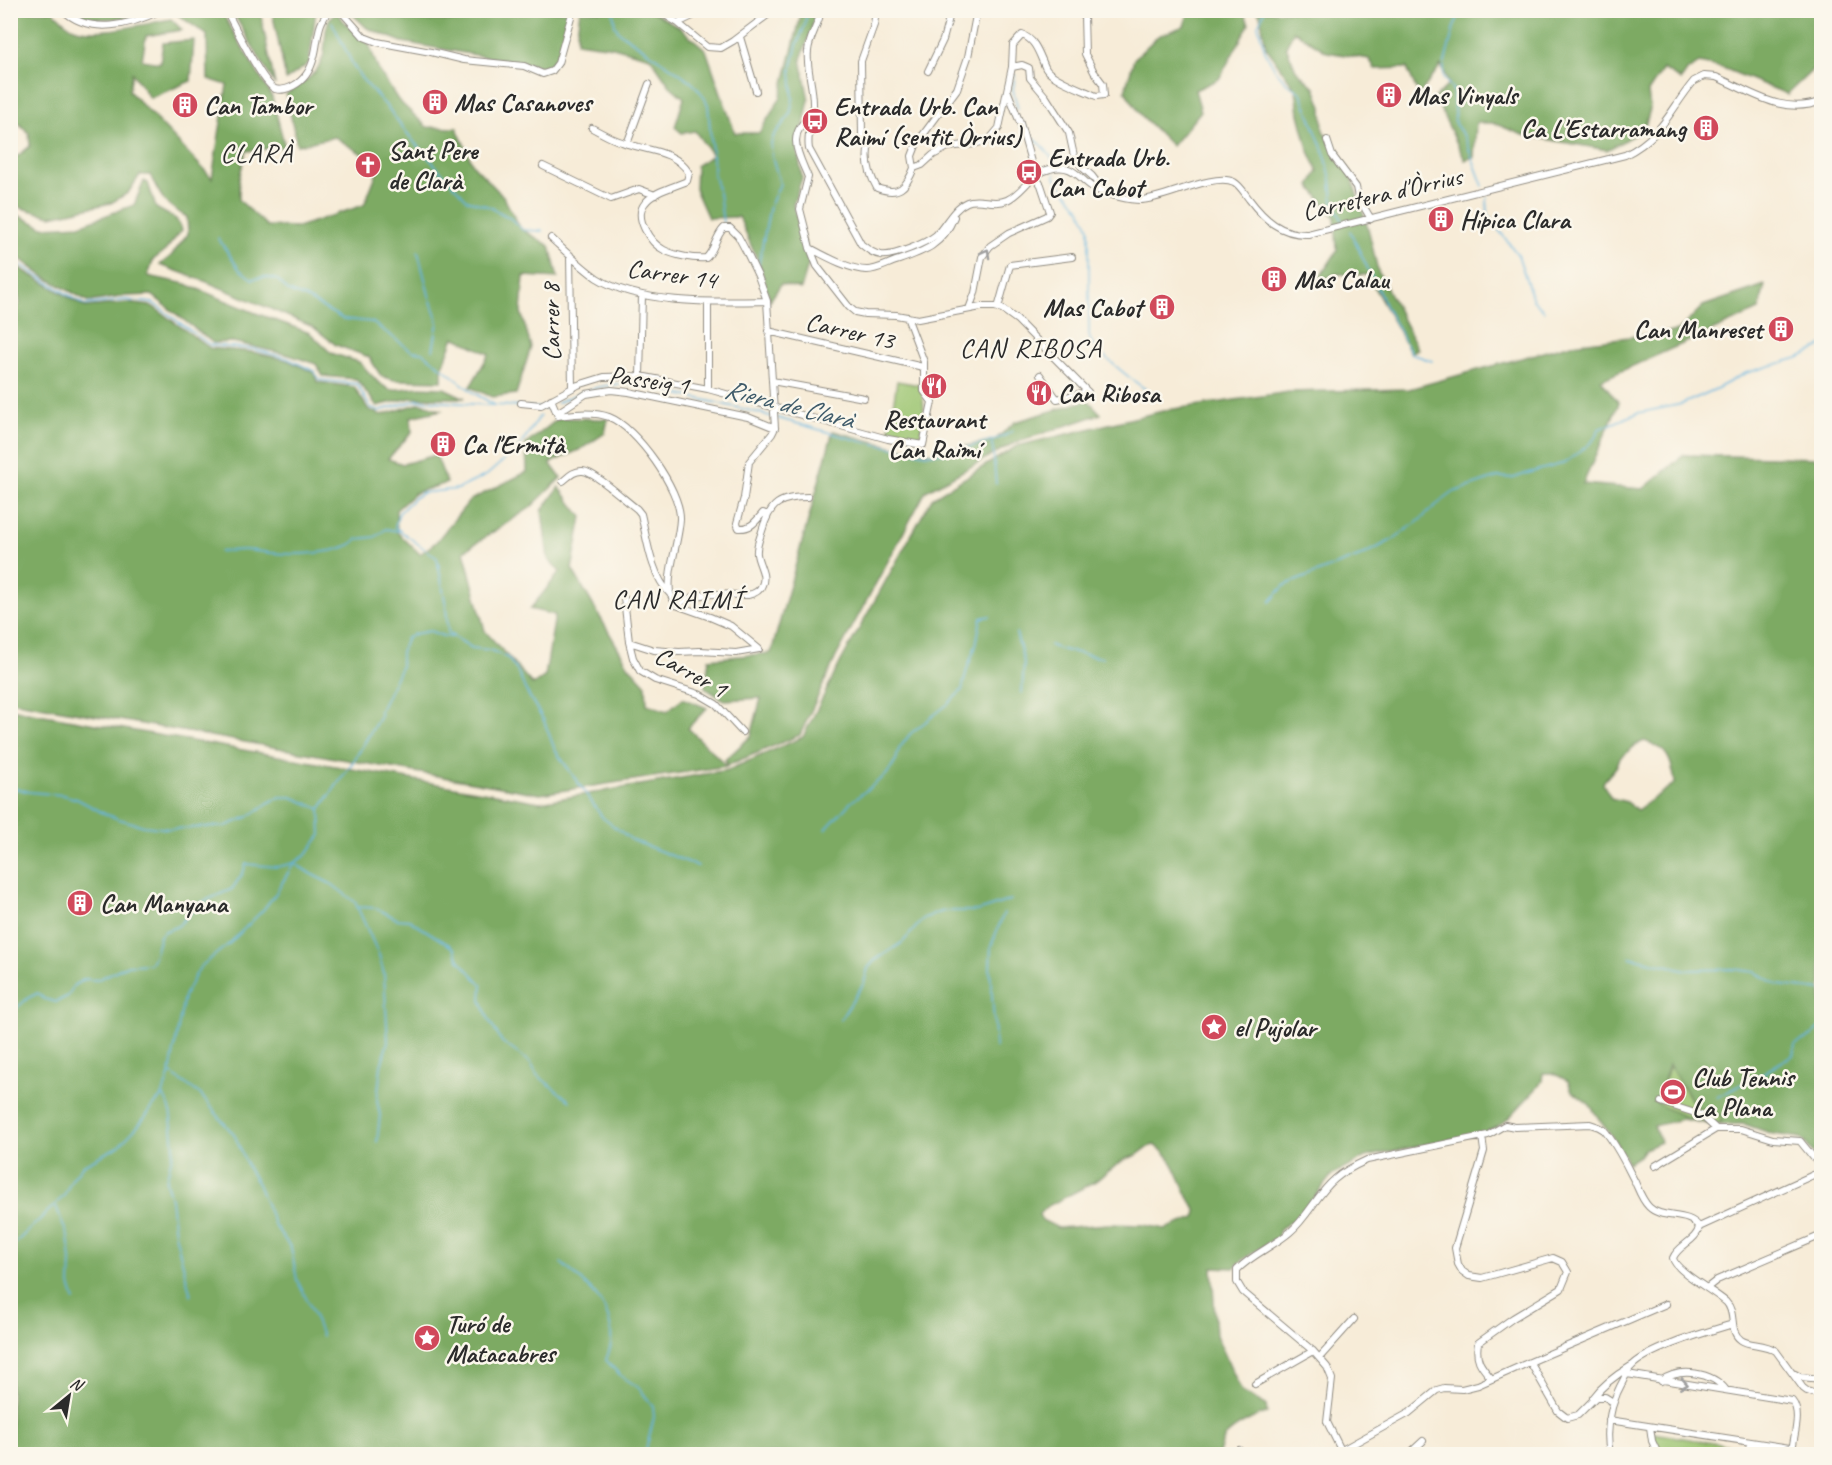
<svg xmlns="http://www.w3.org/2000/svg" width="1832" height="1465" viewBox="0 0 1832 1465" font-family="Caveat,sans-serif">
  <rect width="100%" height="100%" fill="#fbf7ec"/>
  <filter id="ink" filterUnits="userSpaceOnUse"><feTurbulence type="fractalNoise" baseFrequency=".0167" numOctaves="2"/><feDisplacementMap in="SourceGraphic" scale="12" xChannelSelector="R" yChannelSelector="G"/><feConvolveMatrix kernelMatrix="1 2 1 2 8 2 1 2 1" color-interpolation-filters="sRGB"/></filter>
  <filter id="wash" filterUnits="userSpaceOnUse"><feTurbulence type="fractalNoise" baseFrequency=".008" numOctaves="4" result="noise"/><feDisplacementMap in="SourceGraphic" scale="24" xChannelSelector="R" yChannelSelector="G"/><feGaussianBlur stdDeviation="1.35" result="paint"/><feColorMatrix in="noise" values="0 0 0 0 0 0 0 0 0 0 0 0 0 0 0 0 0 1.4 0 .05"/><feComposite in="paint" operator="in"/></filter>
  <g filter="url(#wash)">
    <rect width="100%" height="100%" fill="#f7ecd8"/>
    <!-- green -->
    <path fill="#9cc571" stroke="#64784e" stroke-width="1.5" d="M897 381 919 385C927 404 923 419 919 439L889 432Z
      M1670 1064 1689 1097 1698 1108 1721 1116V1123C1705 1126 1670 1112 1657 1103Z
      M1653 1433 1745 1448 1744 1454H1660L1657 1450Z"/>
    <!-- forest -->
    <path fill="#7daa63" stroke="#546a47" stroke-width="1.5" fill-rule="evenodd" d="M11 11H53C59 16 66 25 74 28 95 37 148 23 171 19L182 30 146 36 142 60 160 63 163 43 194 40 191 81 150 98 132 73 129 91 212 178 227 85 208 79 207 35 172 11H221L272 97 285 147 246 151 239 179V200L267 226 298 227 364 205 380 165 335 137 297 145 286 94C301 84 318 75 323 57 327 42 323 29 331 16L337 13 347 25 369 44 378 69 398 100 427 127 457 128 473 165 503 196 521 229 550 246 558 278 524 276 521 312 531 347 516 394 492 397 470 387 489 354 454 337 442 369V381L394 380 381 376 369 357 336 345 313 327 207 282 160 265 171 256 188 234 187 217C163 204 162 198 150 175H140L128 193 111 203 51 216 21 208 11 201 10 155 18 156 30 146 29 133 11 116V107L15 95 11 71Z
      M77 11H150C133 18 89 25 77 11Z
      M232 11H260L275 85Z
      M272 11H316L309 63 286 80Z
      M349 11H368L380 16 407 20 466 21 498 11H568C565 30 562 58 545 69L539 66 504 60 402 42 367 28Z
      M580 11H651L678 26 706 50 735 133H759L780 99 799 23 801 11H815L811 31 801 59 809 100 798 152 802 178 793 205 810 259 801 289 781 284 770 301 761 269 739 217 708 218 695 189 696 166 712 155 695 131 682 133 675 127 684 98 670 86 650 57 613 47 577 42V32Z
      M1189 11H1244L1249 24 1219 79 1195 90 1201 111 1172 146 1141 115 1125 91 1134 59 1158 36 1184 26Z
      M1257 11H1821V62L1787 94 1723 68 1699 63 1687 71 1681 80 1663 69 1648 92 1650 109 1644 130 1607 150 1523 135 1493 123H1476L1474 157 1465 160 1435 98 1449 84 1441 65 1419 95 1407 68 1375 69 1369 59 1327 52 1294 31 1286 46 1296 70 1315 88 1322 107 1323 131 1350 172 1369 232 1378 271 1418 349 1411 353 1367 275 1335 274 1316 283 1337 251 1335 217 1310 186 1318 171 1308 149 1299 114 1296 90 1266 47 1260 15Z
      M144 181 148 183 156 208 176 219 182 230 165 251 153 260 148 276 186 284 253 312 310 333 331 353 359 362 378 382 390 390 419 387 444 388 465 398H411L377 406 356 379 323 376 316 364 289 355 233 342 213 343 152 295 126 296 89 302 43 276 11 252V212L43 227 80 225 134 205Z
      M11 263 85 307 127 303 152 306 210 348 253 352 287 360 313 372 318 382 354 387 369 410 382 415 421 403 441 410 411 417 412 432 388 459 403 464 436 455 447 483 415 493 396 510 397 532 420 554 436 542 470 500 527 472 526 444 559 418 608 419 605 433 581 449 550 463 561 478 530 508 464 551 485 631 533 685 545 676 555 615 530 609 560 572 548 559 542 511 559 487 582 517 572 569 628 665 646 685 647 704 667 711 683 698 707 708 688 728 727 766 540 794 11 701 10 308 15 311 20 303Z
      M1765 285 1759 310 1601 380 1619 403 1583 484 1643 489 1684 455 1821 458V1162L1801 1138 1773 1134 1744 1124 1714 1125 1682 1119 1654 1126 1660 1142 1644 1149 1639 1156 1628 1163 1608 1130 1603 1125 1590 1105 1572 1091 1568 1081 1553 1073H1543L1542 1081 1538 1087 1509 1118 1497 1127 1482 1133 1365 1157 1331 1176 1294 1223 1289 1222 1279 1231 1278 1236 1244 1259 1234 1268 1212 1267 1216 1335 1242 1392 1266 1405 1267 1413C1257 1415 1232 1428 1226 1436 1222 1441 1221 1448 1219 1454H11L10 709 540 802 728 770 803 737 841 661 932 498 1017 446 1167 410 1289 392 1409 389 1572 344 1678 331 1703 306ZM1644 741C1668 747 1672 761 1675 783L1637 810 1627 802 1611 798 1603 784 1604 781 1616 767 1620 758 1636 745ZM1669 1065 1689 1097 1698 1108 1721 1116V1123C1705 1126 1670 1112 1657 1103ZM1154 1145C1174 1155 1178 1178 1188 1196 1190 1202 1195 1207 1197 1212L1195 1218 1165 1229 1144 1225 1108 1224 1058 1228 1042 1220 1039 1215 1048 1206 1094 1182 1124 1160 1137 1155 1148 1147Z
      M1088 400 1101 414 1014 443 926 491 836 657 800 735 728 765 725 760 751 736 761 698 724 700 705 688 709 659 771 653 833 431 894 447 932 453 995 440 1015 422Z"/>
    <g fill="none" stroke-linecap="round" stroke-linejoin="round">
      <!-- stream -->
      <path stroke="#65b5e0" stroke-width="1.5" d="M613 10 615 26 620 33C634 42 647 51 660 60 679 73 699 83 708 105L714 176 719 193 723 223
        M1265 10 1258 25 1265 51 1276 71 1289 85 1301 93 1326 158 1331 180 1333 202 1343 222
        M1461 10 1454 27 1444 66 1443 77 1453 90 1455 124 1464 136 1483 186
        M332 22 354 67 362 79 388 108 414 142 467 200 490 207 510 218 523 230 542 231
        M1015 75 1013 90 1018 109
        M1023 122C1029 139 1049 147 1054 164
        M1055 173V178L1081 210 1089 228V332C1089 335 1089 338 1091 341 1095 351 1137 384 1147 390
        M1487 198 1488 216 1518 255 1533 300 1544 311
        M1350 231 1386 307 1412 354 1432 361
        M218 238 239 269 252 279 265 277 278 280 288 291 306 298 343 319 372 322 412 351 422 352 474 393 493 404
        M418 252 429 295 438 322 433 350
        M10 257 33 273 85 305 126 300 153 303 210 345 253 349 287 358 314 371 320 380 357 384 370 407 378 411 418 400 486 405 519 406
        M758 267 770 206 780 184 772 156 771 144 774 135 790 115 793 99 791 70 797 45 805 25 807 10
        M1150 392 1159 398
        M557 403C577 393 596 386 619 384 636 383 656 390 673 393 707 401 740 407 773 417
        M527 407 547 409 549 408
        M540 416 519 447 487 475 458 489 422 493 414 498 399 513 395 527 437 558 446 606 448 633 472 648 490 650 508 658 518 672 525 689 544 721 555 750 603 818 632 840 698 866
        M777 418 860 441 927 454 953 452 1002 437 1013 431
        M992 440 996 484
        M220 552C228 551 236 550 244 550 253 550 262 552 272 553 292 555 344 555 357 539L375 537 386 529 399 531
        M1270 602 1285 585 1363 555 1392 540 1420 520 1435 506 1454 492 1498 477 1514 478 1528 473 1565 463 1592 442 1599 429 1638 413 1682 404 1716 389 1746 373 1798 358 1819 348 1822 344
        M1016 633 1024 662 1022 693
        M1050 645 1059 649 1103 658
        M10 787 30 792 63 795 77 799 105 814 119 819 144 826 170 829 226 826 248 817 268 803 280 797H292L320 809 355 759 380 716V710L401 667V652L406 639 414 634 430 631 443 636 452 637
        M826 829 850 803 887 774 896 760 899 749 910 734 948 704 962 690 967 669 976 645 981 618 990 616
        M359 907 376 908 397 919 409 920 454 948 459 960 482 985 481 1000 489 1020 502 1042 531 1063 537 1075 570 1101
        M1630 957 1687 970 1734 969 1755 972 1778 985 1822 990
        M10 1014 28 998 38 993 44 999 56 1002 68 996 74 985 85 979 97 980 128 965 150 964 154 957 160 936 163 932 178 926 200 903 232 889 243 873 246 864 277 867 294 863 311 874 333 885 355 902 379 955 384 974 388 1041 381 1066 377 1100 380 1115 377 1142
        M840 1020 864 983 868 968 874 961 903 942 924 918 944 911H977L1011 900
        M996 1048 990 968 991 946 1004 913
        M170 1073 200 1094 235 1136 249 1170 258 1184 275 1226 291 1248 297 1280 311 1308 322 1336
        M164 1096 170 1108 174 1147 166 1182 171 1199 175 1234 191 1296
        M1717 1097 1760 1075 1793 1055 1795 1045 1812 1035 1822 1026
        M56 1206 68 1237 71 1260 70 1285 75 1301
        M10 1248 64 1196 72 1179 83 1165 119 1146 139 1125 163 1094 170 1073 184 996 200 967 230 943 263 910 276 893 294 863 305 856 321 835 320 809
        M561 1263C586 1284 614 1304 611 1342 611 1348 608 1354 606 1360L620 1375 639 1388 653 1406 654 1417 645 1454"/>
    </g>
  </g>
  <g filter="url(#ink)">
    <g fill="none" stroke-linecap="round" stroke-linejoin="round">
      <defs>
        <path id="minor" d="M63 10C89 36 132 25 161 10
          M226 10C234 25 262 83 275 89 282 91 287 89 293 86 305 80 311 69 314 57 319 40 316 22 331 10
          M340 10 364 37 377 42 431 52 464 60 524 66 543 74 552 71 558 63 573 10
          M657 10 678 23 707 47 721 48 733 41 774 10
          M821 10C819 25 809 37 808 51 806 68 813 85 813 103 814 119 806 133 809 149L861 244C867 249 873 254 881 255 893 257 926 243 936 235 946 225 953 208 967 202 979 197 994 206 1007 200 1024 192 1029 174 1050 169 1075 162 1079 181 1097 190 1109 195 1128 200 1141 200 1165 199 1214 172 1234 182 1241 186 1244 193 1249 199 1264 219 1281 235 1308 234L1625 155C1663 136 1669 111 1694 81L1704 76 1716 77C1752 92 1782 116 1822 101
          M876 10 874 25 861 61 862 136 869 144C865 160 869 174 877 188 899 196 906 188 914 168L922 165 933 155 948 147 974 144 989 140 999 128 1012 67 1013 45 1022 35C1036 39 1040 57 1046 69 1052 79 1084 90 1096 96L1104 95 1103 84 1094 72 1085 54 1084 15 1082 10
          M678 23 705 10
          M740 37 756 91
          M1012 67 1022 65 1029 68 1030 78 1046 97 1069 133 1074 156 1083 168 1092 176 1104 192
          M928 71 943 40 951 10
          M812 114C786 135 797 151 808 177L800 209 810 248 817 266 849 307 855 312 865 314 896 315 918 319 981 307H995L1002 309 1017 320 1088 392
          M592 128C602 133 611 139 622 142 645 151 674 149 689 173L687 181C674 187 654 191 645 203 633 217 650 243 664 250 676 256 693 259 706 258 715 250 715 237 724 228H730L738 236 747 253 758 276 767 301 775 428
          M1327 140 1332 155 1356 187 1358 197 1371 219
          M627 144 649 84
          M543 166 611 199 639 189 655 195
          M914 168 912 156 917 143 957 89 968 57 977 10
          M551 238C566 252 581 267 597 278 639 305 718 302 767 301
          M810 248C825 256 850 270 867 270 876 270 885 265 893 262 922 252 942 247 954 217
          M570 255 572 388
          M998 308 1010 265 1072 257
          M969 309 975 293 982 257 990 246 1009 233 1047 216 1050 212 1041 185 1035 176 1020 123 1008 92
          M768 331 923 367
          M1040 375 1057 399 1088 392
          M640 376 642 295
          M772 381 864 398
          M708 389V302
          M551 399 558 416C574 414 593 411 609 417 636 427 681 490 680 519 679 541 667 571 670 592 671 597 674 601 676 605
          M521 403 541 405 578 385 604 377 640 376 708 389 888 439 923 445 932 402 924 391V362L907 317
          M557 413 586 394 611 390 629 392 748 417 775 428
          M563 481C569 476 575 470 583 471 595 472 626 501 637 509L641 514C647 539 651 575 670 594
          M768 515 763 513C756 521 751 529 739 528L737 523 744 498 749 462 772 434 775 428
          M624 598 629 642 633 658 640 671 655 680 699 694 716 704 742 732
          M676 605C703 589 718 595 748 595 753 594 760 591 762 585 767 575 758 564 757 554 756 546 760 538 762 531 770 503 780 497 808 497
          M629 642 654 650 679 652 700 651 736 653 759 649 731 626 710 617 676 605
          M1661 1102 1701 1115 1716 1129H1741L1773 1139 1800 1141 1822 1168
          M1482 1136 1484 1151 1455 1248 1458 1264 1462 1271 1469 1276 1482 1278 1553 1258 1562 1262 1568 1272 1561 1289 1513 1318 1478 1343C1475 1360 1481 1366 1491 1378
          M1655 1166 1716 1129
          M1699 1227 1822 1171
          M1708 1287 1717 1280 1822 1235
          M1320 1357 1354 1319
          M1530 1362 1666 1304
          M1627 1374 1792 1401C1803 1414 1792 1439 1792 1454
          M1795 1374 1800 1377 1822 1379
          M1661 1381C1680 1367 1712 1372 1726 1390
          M1255 1384 1313 1351
          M1593 1398C1603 1384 1616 1375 1631 1366
          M1609 1420 1822 1453
          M1650 1427 1652 1441 1658 1454
          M1239 1450 1242 1454
          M1342 1450 1409 1413 1437 1390 1444 1388 1462 1389 1478 1385 1530 1362 1558 1411 1567 1418 1578 1415 1596 1397H1605L1613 1402
          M1343 1454 1327 1422 1332 1379 1327 1367 1313 1351 1243 1292 1237 1282V1270C1251 1255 1274 1246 1290 1232 1308 1217 1317 1194 1335 1179 1344 1171 1356 1165 1367 1160L1488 1135 1505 1125 1515 1127 1590 1124 1599 1127 1604 1130C1617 1145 1626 1165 1635 1182 1639 1191 1642 1200 1649 1207 1662 1220 1688 1211 1699 1227 1697 1241 1678 1245 1673 1258 1675 1271 1714 1291 1726 1302 1737 1313 1728 1331 1741 1340 1749 1346 1764 1343 1776 1351L1803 1388 1807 1391 1822 1396
          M1409 1454 1423 1441
          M1610 1454C1605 1428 1611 1402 1624 1379 1626 1375 1628 1370 1631 1367 1646 1349 1710 1331 1733 1324
          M1747 1454 1751 1442"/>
      </defs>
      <!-- minor casing -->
      <use href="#minor" stroke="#918c82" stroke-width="8"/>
      <!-- minor -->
      <use href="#minor" stroke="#fff" stroke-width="6"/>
    </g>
    <!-- one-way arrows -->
    <defs><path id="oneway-chevron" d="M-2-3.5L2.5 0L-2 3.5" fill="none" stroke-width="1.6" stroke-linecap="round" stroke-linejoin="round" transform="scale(1.5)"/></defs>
    <g stroke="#a0a0a0">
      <use href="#oneway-chevron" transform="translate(986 253) rotate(-61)"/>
      <use href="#oneway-chevron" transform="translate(1684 1384) rotate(9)"/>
    </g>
  </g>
  <!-- icons -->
  <defs>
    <symbol id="building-disc" viewBox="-11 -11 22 22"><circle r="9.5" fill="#d1495b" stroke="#fbf7ec"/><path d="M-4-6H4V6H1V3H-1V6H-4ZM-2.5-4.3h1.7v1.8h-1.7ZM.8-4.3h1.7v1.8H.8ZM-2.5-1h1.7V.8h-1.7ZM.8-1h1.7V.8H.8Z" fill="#fff"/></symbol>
    <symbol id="bus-disc" viewBox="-11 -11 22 22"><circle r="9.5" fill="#d1495b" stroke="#fbf7ec"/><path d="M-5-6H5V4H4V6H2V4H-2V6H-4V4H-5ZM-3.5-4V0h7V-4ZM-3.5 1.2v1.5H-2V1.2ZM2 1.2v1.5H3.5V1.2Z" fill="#fff"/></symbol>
    <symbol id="church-disc" viewBox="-11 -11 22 22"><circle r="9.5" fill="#d1495b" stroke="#fbf7ec"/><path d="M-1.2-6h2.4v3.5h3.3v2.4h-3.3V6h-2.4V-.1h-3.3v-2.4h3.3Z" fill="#fff"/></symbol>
    <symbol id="restaurant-disc" viewBox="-11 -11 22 22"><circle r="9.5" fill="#d1495b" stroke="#fbf7ec"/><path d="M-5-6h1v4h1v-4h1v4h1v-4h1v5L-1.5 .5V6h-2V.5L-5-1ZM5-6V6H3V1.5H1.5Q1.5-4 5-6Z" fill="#fff"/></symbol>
    <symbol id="sight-disc" viewBox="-11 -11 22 22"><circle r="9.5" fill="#d1495b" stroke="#fbf7ec"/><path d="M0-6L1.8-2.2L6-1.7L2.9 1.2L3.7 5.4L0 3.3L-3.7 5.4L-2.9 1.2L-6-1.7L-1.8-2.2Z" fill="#fff"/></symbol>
    <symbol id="stadium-disc" viewBox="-11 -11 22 22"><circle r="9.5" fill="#d1495b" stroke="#fbf7ec"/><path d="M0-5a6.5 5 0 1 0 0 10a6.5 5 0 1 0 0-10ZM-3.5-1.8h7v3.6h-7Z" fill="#fff"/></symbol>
  </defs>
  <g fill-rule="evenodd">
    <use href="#building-disc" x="1374" y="80" width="30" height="30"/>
    <use href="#building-disc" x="420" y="87" width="30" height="30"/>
    <use href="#building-disc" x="170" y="90" width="30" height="30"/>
    <use href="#bus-disc" x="800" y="106" width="30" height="30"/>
    <use href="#building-disc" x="1691" y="113" width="30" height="30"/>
    <use href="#church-disc" x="353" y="150" width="30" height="30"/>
    <use href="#bus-disc" x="1014" y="157" width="30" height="30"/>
    <use href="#building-disc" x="1426" y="204" width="30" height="30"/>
    <use href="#building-disc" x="1259" y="264" width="30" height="30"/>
    <use href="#building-disc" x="1147" y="292" width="30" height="30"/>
    <use href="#building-disc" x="1766" y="314" width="30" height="30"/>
    <use href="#restaurant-disc" x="919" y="371" width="30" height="30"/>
    <use href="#restaurant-disc" x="1024" y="378" width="30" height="30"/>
    <use href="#building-disc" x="428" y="429" width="30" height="30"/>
    <use href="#building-disc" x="65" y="888" width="30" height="30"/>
    <use href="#sight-disc" x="1199" y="1012" width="30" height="30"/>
    <use href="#stadium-disc" x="1658" y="1077" width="30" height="30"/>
    <use href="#sight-disc" x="412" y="1323" width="30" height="30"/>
  </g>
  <g text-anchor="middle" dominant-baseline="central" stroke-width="5" stroke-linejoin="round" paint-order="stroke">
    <!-- poi labels -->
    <g font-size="26" font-weight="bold" fill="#2b2b2b" stroke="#fbf7ec" text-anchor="start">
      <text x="1408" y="95">Mas Vinyals</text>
      <text x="454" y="102">Mas Casanoves</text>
      <text x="204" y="105">Can Tambor</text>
      <text x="834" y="106">Entrada Urb. Can<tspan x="834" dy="30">Raimí (sentit Òrrius)</tspan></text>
      <text x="1686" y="128" text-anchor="end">Ca L'Estarramang</text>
      <text x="388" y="150">Sant Pere<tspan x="388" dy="30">de Clarà</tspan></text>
      <text x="1048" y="157">Entrada Urb.<tspan x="1048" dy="30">Can Cabot</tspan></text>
      <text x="1460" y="219">Hípica Clara</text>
      <text x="1294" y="279">Mas Calau</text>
      <text x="1142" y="307" text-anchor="end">Mas Cabot</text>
      <text x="1762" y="329" text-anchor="end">Can Manreset</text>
      <text x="1058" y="393">Can Ribosa</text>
      <text x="934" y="419" text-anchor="middle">Restaurant<tspan x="934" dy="30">Can Raimí</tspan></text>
      <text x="462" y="444">Ca l'Ermità</text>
      <text x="100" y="903">Can Manyana</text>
      <text x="1234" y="1027">el Pujolar</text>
      <text x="1692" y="1077">Club Tennis<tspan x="1692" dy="30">La Plana</tspan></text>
      <text x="446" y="1323">Turó de<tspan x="446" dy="30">Matacabres</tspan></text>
    </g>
    <!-- street labels -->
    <g font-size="26" fill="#2b2b2b" stroke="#fbf7ec">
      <text transform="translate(1382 194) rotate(-13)">Carretera d'Òrrius</text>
      <text transform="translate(672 274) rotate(8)">Carrer 14</text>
      <text transform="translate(551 322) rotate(-91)">Carrer 8</text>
      <text transform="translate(850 331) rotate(13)">Carrer 13</text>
      <text transform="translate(649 380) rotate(8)">Passeig 1</text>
      <text transform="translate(691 672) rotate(29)">Carrer 1</text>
    </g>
    <!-- neighbourhood labels -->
    <g font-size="27" letter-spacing="1.5" fill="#2b2b2b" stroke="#fbf7ec">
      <text x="257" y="153">CLARÀ</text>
      <text x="1031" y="348">CAN RIBOSA</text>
      <text x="678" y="599">CAN RAIMÍ</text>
    </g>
    <!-- water labels -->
    <g font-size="27" font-style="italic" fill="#3f5b6a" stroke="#fbf7ec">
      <text transform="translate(789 404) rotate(14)">Riera de Clarà</text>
    </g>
  </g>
  <!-- margin -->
  <rect width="1832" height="1465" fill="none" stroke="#fbf7ec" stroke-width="36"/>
  <!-- north arrow -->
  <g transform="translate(69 1396) rotate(30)" stroke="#fbf7ec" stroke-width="4.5" paint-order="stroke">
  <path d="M0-4.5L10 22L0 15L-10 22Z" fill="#2b2b2b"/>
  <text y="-9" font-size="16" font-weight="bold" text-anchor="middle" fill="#2b2b2b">N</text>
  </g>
</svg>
